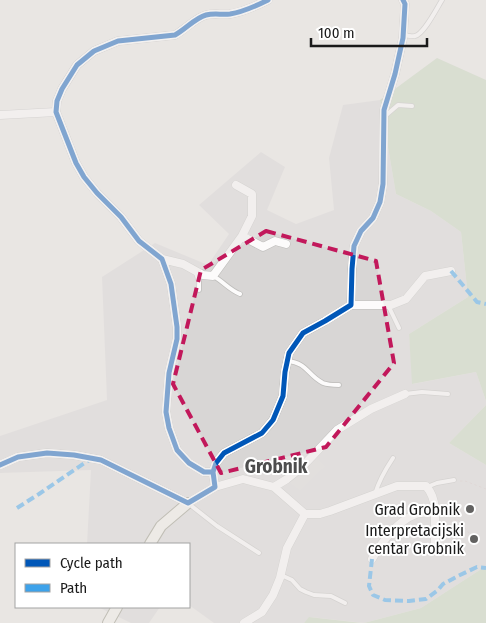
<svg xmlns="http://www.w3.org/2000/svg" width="486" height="623" viewBox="0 0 486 623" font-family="'Fira Sans Condensed',sans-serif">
  <rect width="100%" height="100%" fill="#e9e6e3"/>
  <!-- residential -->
  <path fill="#d8d6d5" d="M380 100 396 194 431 211 461 232 468 297 409 334 413 384 476 372 486 401V405L449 443 486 465V566L421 608 364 623 310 617 304 623H214L189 605V544H87L91 470 0 473V436L107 400 102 277 155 243 208 265 229 234 199 205 261 152 285 167 267 210 296 224 334 210 329 158 343 105Z
    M98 607H160L149 623H131Z"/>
  <!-- forest -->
  <path fill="#c6d4bb" d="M437 58 486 80V401L476 372 412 384 409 334 468 297 461 232 431 211 396 194 380 100Z
    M486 405V465L449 443Z
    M486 566V623H364L421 608Z
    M309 617 362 623H304Z"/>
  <!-- parking -->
  <path fill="#d9d7d6" d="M316 458 325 467 300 491 288 482Z"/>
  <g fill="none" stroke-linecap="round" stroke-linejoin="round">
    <defs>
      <path id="lane" d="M403 35C407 35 412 37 415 36 424 34 437 8 442 0
        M384 117 398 105 412 106
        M196 273 199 282V290
        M213 276C223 281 229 290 240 294
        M388 305 399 328
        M287 361C308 363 307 375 323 383 328 385 334 385 339 385
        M405 394 422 392 448 394
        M427 487 437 483 454 480
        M375 494C379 480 385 470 393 458
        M189 504 217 526 259 553
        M281 575 292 580 300 589 306 592 314 595 331 596 345 603"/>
      <path id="street" d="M0 115 56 112
        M236 185 252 194V216L242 236
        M162 259 183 264 203 275 213 276 242 236 263 247 275 241 286 244
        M351 305H391L406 299 425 276 451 271
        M0 465 18 457 47 453 74 455 101 460 188 503 215 487 213 472 216 463 224 453 262 433 273 420 283 396 285 372 289 353 303 333 325 321 351 305 352 269 354 246 361 231 373 218 380 202 383 184 384 110 395 74 403 38 405 4 403 0
        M213 472H204L189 463 177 450 169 428 166 412 169 373 177 339V327L171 284 162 259 139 241 121 217 97 193 84 177 76 163 56 112 57 101 62 89 77 65 94 51 118 41 175 35C186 29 195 18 206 15 214 13 222 15 230 14 243 12 256 6 268 0
        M215 487 243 479 274 487 287 479 302 467 337 430 371 409 405 394
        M274 487 305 514H320L330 511 397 486H426C433 494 435 502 435 512 429 513 422 512 416 514 397 521 381 543 372 559
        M435 547V512
        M244 623 262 612 273 595 280 578 287 548 305 514"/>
      <path id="secondary" d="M150 544 161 526 188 503
        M108 623 117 607"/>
    </defs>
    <!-- lane casing -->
    <use href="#lane" stroke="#bebdbb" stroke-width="5.5"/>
    <!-- street casing -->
    <use href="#street" stroke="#bebdbb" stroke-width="9"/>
    <!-- secondary casing -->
    <use href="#secondary" stroke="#908f7e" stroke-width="12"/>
    <!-- path -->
    <path stroke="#d3c6c6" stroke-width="1" stroke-dasharray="2.5 2.5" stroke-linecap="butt" d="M460 481H465L486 489
      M455 520V508L456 503
      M458 520 469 533
      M444 532 445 522 458 520V505H466L473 510 472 513 474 514 477 508
      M399 535 428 536
      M442 536H456L466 528"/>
    <!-- lane -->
    <use href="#lane" stroke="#fcfbfb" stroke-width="4"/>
    <!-- street -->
    <use href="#street" stroke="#fcfbfb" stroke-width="8"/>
    <!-- secondary -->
    <use href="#secondary" stroke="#f1f0e9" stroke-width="10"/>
    <!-- quiet -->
    <path stroke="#3da2ea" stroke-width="4" stroke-dasharray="8 4" stroke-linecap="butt" d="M451 271 477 302 486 304
      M17 508 39 494 92 458
      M372 559 369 586 373 595 385 600 409 601 426 599 438 590 443 584 458 576 477 567 486 568"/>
    <defs>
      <path id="cycleway" d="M0 465 18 457 47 453 74 455 101 460 188 503 215 487 213 472 216 463 224 453 262 433 273 420 283 396 285 372 289 353 303 333 325 321 351 305 352 269 354 246 361 231 373 218 380 202 383 184 384 110 395 74 403 38 405 4 403 0
        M213 472H204L189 463 177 450 169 428 166 412 169 373 177 339V327L171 284 162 259 139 241 121 217 97 193 84 177 76 163 56 112 57 101 62 89 77 65 94 51 118 41 175 35C186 29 195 18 206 15 214 13 222 15 230 14 243 12 256 6 268 0"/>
    </defs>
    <!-- cycleway casing -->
    <use href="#cycleway" stroke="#fff" stroke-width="8"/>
    <!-- cycleway -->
    <use href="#cycleway" stroke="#0057b8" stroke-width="5"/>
  </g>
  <!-- marked area -->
  <path d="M0 0H486V623H0ZM266 231 376 261 394 363 326 447 221 473 173 384 201 270Z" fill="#e9e6e3" fill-opacity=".55" fill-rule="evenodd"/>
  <path fill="none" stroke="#c2185b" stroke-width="4" stroke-dasharray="10 6" stroke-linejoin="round" d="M266 231 376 261 394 363 326 447 221 473 173 384 201 270Z"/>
  <!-- markers -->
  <g fill="#626160" stroke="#fff" stroke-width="2">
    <circle cx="470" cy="509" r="5"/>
    <circle cx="474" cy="539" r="5"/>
  </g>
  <g text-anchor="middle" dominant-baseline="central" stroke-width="4" stroke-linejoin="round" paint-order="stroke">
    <!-- poi labels -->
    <g font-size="16" fill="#1a1a1a" stroke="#fff" text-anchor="end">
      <text x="460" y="509">Grad Grobnik</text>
      <text x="464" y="530">Interpretacijski<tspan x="464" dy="18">centar Grobnik</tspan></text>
    </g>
    <!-- quarter labels -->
    <g font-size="19" font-weight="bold" fill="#4d4d4d" stroke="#fff">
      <text x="276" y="466">Grobnik</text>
    </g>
  </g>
  <!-- legend -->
  <rect x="15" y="543" width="175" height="65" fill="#ffffff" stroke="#a3a3a3"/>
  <rect x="25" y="559" width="25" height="8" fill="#0057b8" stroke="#a3a3a3"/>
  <text x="60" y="568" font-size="15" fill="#1a1a1a">Cycle path</text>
  <rect x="25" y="584" width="25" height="8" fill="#3da2ea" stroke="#a3a3a3"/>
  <text x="60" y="593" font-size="15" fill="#1a1a1a">Path</text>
  <!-- scale -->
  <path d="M311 38v8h116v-8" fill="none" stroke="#1a1a1a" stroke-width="2.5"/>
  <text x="318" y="38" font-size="15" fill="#1a1a1a" stroke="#ffffff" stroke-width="4" paint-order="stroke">100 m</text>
</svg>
